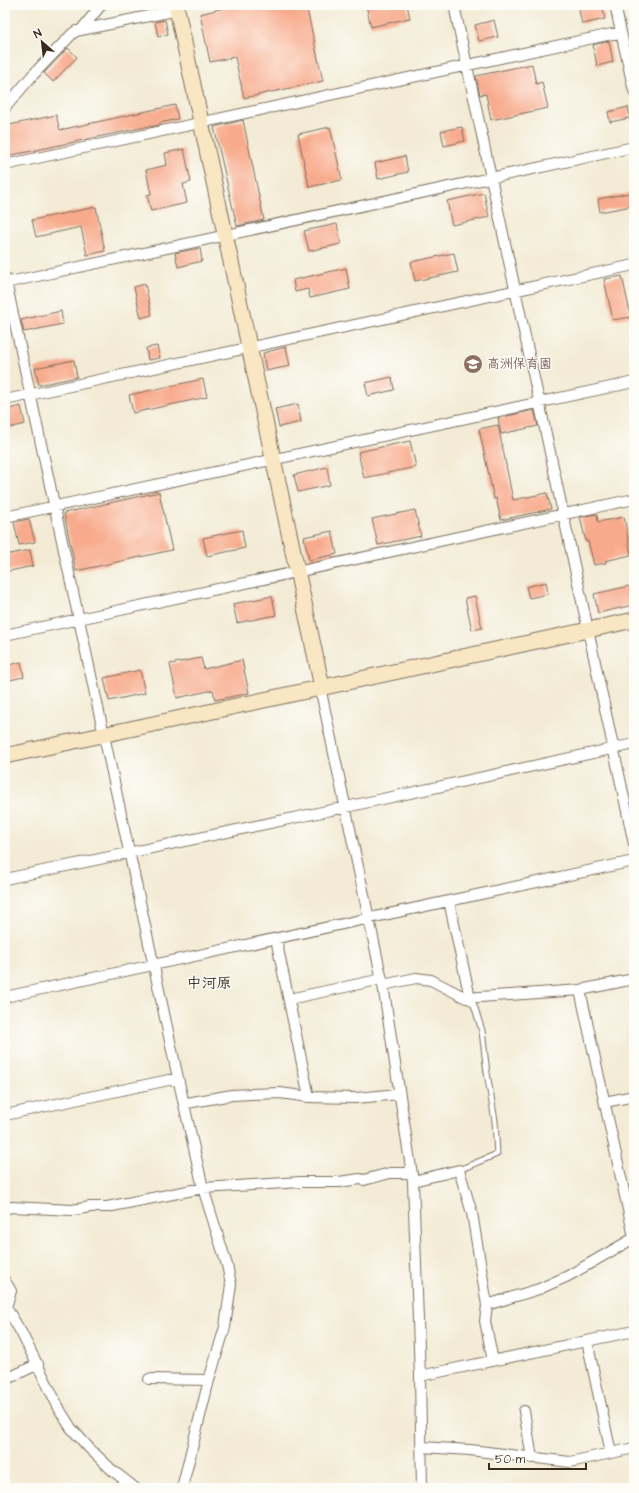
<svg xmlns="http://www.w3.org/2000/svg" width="639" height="1493" viewBox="0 0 639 1493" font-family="'Architects Daughter','Klee One',sans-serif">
  <rect width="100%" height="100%" fill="#fdfcf7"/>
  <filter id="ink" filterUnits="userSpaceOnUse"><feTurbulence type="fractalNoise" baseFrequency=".025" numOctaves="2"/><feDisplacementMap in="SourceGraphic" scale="8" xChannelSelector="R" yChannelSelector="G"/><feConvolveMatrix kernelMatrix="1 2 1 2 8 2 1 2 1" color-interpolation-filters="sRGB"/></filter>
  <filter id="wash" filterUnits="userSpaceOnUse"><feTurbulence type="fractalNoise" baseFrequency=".012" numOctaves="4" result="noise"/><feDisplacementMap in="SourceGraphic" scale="16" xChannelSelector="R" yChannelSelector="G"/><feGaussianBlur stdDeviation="0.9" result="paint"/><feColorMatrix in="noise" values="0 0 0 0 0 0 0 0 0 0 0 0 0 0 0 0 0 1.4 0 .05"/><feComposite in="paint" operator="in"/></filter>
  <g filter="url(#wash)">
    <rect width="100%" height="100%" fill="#f3ebd5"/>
    <g id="blocks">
      <!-- building -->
      <path fill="#f8aa8c" d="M235 5H306L323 81 244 98 235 57 210 62 200 14Z
        M366 5H407L410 18 371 27Z
        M602 5 605 19 582 24 579 10Z
        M165 20 168 34 158 37 155 22Z
        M494 20 498 37 479 41 475 25Z
        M609 41 613 62 597 66 593 45Z
        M68 48 77 57 53 82 44 73Z
        M532 64 536 84 542 82 548 108 491 120 486 94 480 95 476 76Z
        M175 105 178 119 160 123V125L150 127V126L8 156 5 142V126L56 115 60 130Z
        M628 107 630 118 610 122 608 112Z
        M243 120 264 220 237 226 214 127Z
        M330 127 342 180 309 187 298 134Z
        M462 127 465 141 444 146 441 131Z
        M184 149 191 182 183 184 187 203 151 211 147 195 151 194 146 170 167 165 165 153Z
        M405 156 408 172 378 179 375 163Z
        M484 193 489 217 452 225 447 201Z
        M629 193 632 206 600 212 598 199Z
        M96 207 105 251 87 255 81 227 36 237 32 220Z
        M337 224 341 244 309 251 304 231Z
        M200 248 202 261 178 267 175 253Z
        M454 253 458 272 415 281 411 262Z
        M346 268 350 289 310 298 308 289 295 292 293 280Z
        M622 276 631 317 613 320 604 279Z
        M145 284 152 315 141 318 134 287Z
        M61 311 63 324 24 332 21 320Z
        M157 346 160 358 148 360 146 348Z
        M286 347 290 366 266 371 263 353Z
        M74 360 77 377 39 385 35 368Z
        M392 377 394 390 368 396 365 383Z
        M203 379 207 397 133 413 129 395Z
        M298 404 301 422 279 427 275 409Z
        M21 406 25 424 5 429V410Z
        M534 410 538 426 501 434 498 418Z
        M498 425 513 500 547 493 551 509 501 520 496 498 494 499 479 429Z
        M410 441 416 467 364 478 358 452Z
        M327 467 330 485 298 492 294 475Z
        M159 492 172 550 76 571 64 513Z
        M415 510 421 536 378 545 372 519Z
        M597 514 598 522 624 517 631 555 605 561 606 563 594 565 588 541 586 542 580 517Z
        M29 519 35 542 19 545 14 522Z
        M242 530 245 548 207 556 203 538Z
        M332 531 337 554 309 560 304 537Z
        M30 550 33 566 5 572V555Z
        M546 582 548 594 529 598 526 587Z
        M634 585V605L598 613 594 594Z
        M272 596 276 615 237 623 233 604Z
        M475 596 482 628 472 630 465 598Z
        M201 658 204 669 242 660 249 693 215 700 213 690 177 698 170 664Z
        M21 662 24 677 5 681V666Z
        M140 670 145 693 109 701 104 678Z"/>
    </g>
  </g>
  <g filter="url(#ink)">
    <use href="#blocks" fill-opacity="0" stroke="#7b6e5e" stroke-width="1"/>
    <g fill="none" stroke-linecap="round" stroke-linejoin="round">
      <defs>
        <path id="lane" d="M459 1170 497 1154 495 1121 487 1073 482 1031 474 1005 467 999"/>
        <path id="street" d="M454 5 634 844
          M615 5 634 91
          M81 30 101 5
          M5 108 31 77 72 34 76 31 178 10
          M5 165 621 32
          M5 277 178 1078 203 1188 227 1265 231 1284 225 1327 209 1380 182 1488
          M5 283 634 147
          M5 400 634 265
          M5 517 634 382
          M5 635 634 499
          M320 687 383 985 413 1181 420 1376 422 1488
          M5 879 346 807 634 744
          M449 901 470 998
          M276 939 309 1097
          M383 985 416 978 431 980 466 998 580 990 634 979
          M580 990 634 1237
          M5 997 634 861
          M289 999 382 979
          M183 1101 187 1103 232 1095 252 1094 280 1093 309 1097 356 1098 399 1094
          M605 1102 634 1096
          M5 1115 178 1078
          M413 1181 459 1170 472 1213 487 1305 485 1321 493 1361
          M5 1209 12 1207 72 1210 90 1207H107L203 1188 301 1182H339L360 1179 364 1180 390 1173H411
          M5 1281 11 1291 6 1307 21 1332 61 1412 71 1428 89 1448 112 1470 135 1488
          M487 1305 539 1289 568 1276 634 1238
          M587 1341 611 1453
          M420 1376 634 1331
          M149 1379 209 1380
          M5 1380 38 1364
          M524 1411 532 1458
          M422 1447 470 1450 570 1462 634 1448"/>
        <path id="secondary" d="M176 5 322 687
          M5 756 634 620"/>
      </defs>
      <!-- lane casing -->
      <use href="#lane" stroke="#7b6e5e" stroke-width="7"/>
      <!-- street casing -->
      <use href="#street" stroke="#7b6e5e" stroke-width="12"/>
      <!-- secondary casing -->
      <use href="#secondary" stroke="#7b6e5e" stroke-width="17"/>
      <!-- lane -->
      <use href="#lane" stroke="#fff" stroke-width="5"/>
      <!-- street -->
      <use href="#street" stroke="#fff" stroke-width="10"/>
      <!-- secondary -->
      <use href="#secondary" stroke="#f9e7c3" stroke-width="15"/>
    </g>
  </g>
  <!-- icons -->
  <defs>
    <symbol id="school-disc" viewBox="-11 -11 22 22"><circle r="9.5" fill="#8d6e63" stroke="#fdfcf7"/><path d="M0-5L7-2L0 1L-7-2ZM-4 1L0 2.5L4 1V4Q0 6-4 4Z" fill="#fff"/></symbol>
  </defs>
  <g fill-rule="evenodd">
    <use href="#school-disc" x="462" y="353" width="22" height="22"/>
  </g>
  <g text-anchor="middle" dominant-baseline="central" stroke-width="3" stroke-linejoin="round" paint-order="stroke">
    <!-- education labels -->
    <g font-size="13" font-weight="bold" fill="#785e54" stroke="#fdfcf7" text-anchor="start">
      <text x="487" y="364">高洲保育園</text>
    </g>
    <!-- quarter labels -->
    <g font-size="15" font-weight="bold" fill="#3b2a1e" stroke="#fdfcf7">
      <text x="209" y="983">中河原</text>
    </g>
  </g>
  <!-- margin -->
  <rect width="639" height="1493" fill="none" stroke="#fdfcf7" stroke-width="20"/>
  <!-- north arrow -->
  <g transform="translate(42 42) rotate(332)" stroke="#fdfcf7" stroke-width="3" paint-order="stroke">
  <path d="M0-3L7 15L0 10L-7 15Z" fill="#3b2a1e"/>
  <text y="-6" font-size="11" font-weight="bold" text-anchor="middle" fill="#3b2a1e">N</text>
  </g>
  <!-- scale -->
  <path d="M489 1463v6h97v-6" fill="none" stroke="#3b2a1e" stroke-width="2"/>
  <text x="495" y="1463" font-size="12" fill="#3b2a1e" stroke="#fdfcf7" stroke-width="3" paint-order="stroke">50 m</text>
</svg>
